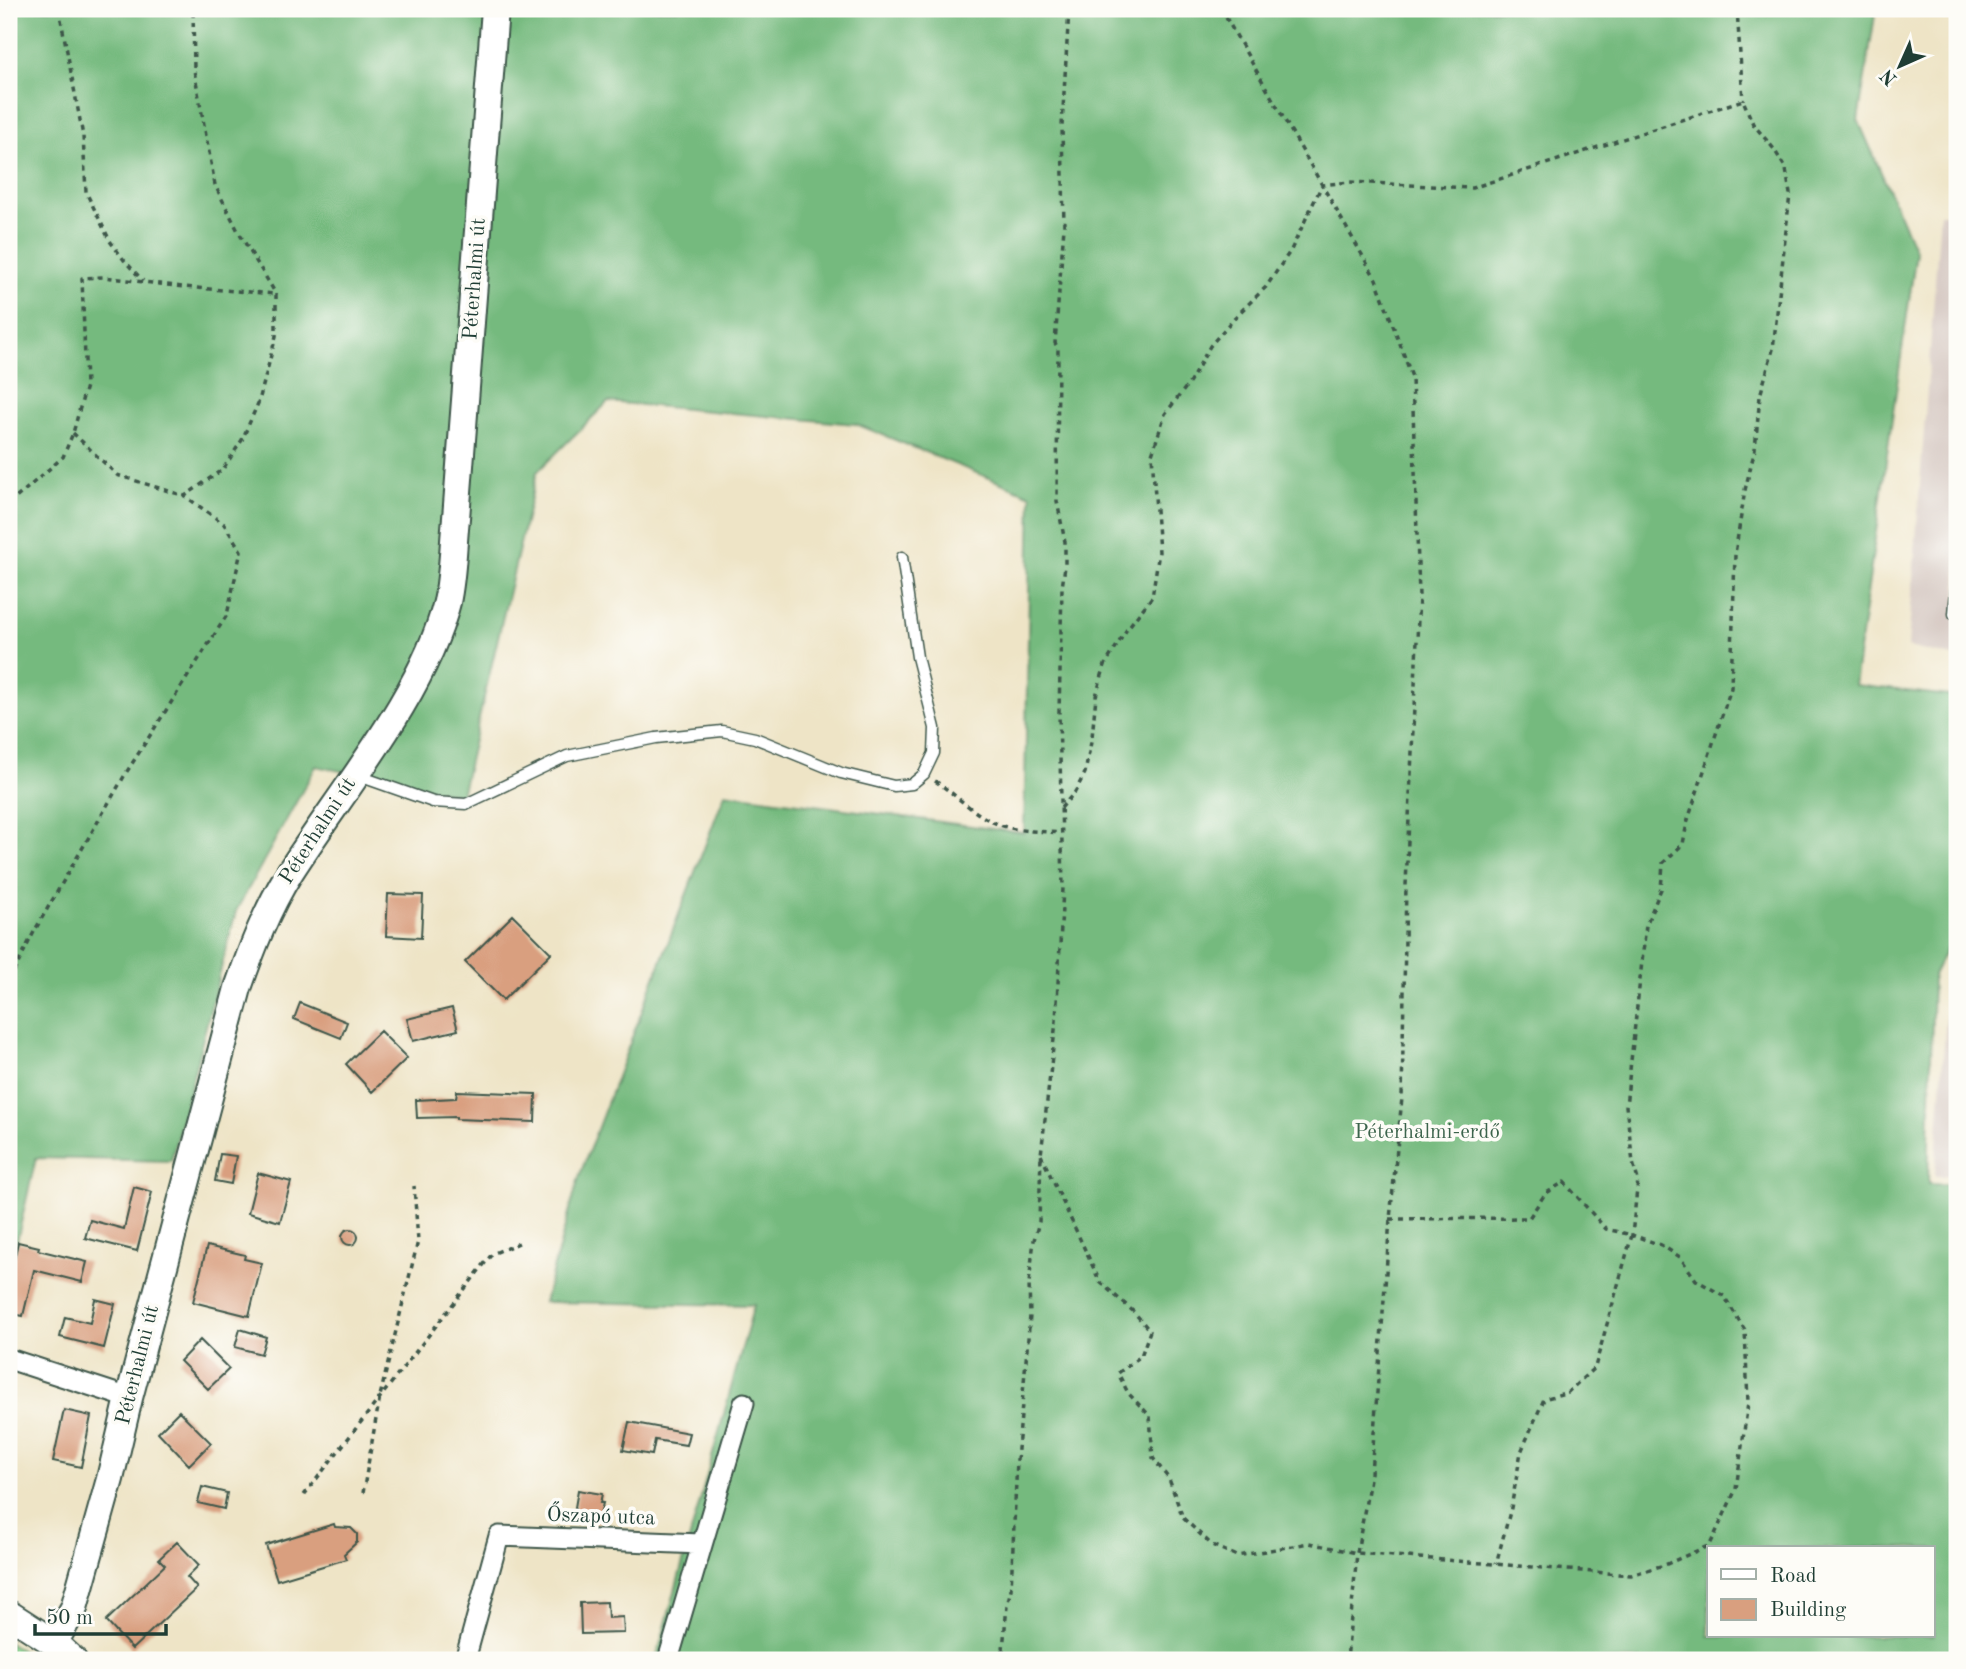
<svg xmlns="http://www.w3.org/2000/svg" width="1966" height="1669" viewBox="0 0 1966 1669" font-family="'Old Standard TT',serif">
  <rect width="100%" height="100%" fill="#fdfcf7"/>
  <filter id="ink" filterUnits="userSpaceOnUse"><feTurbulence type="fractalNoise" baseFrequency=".0143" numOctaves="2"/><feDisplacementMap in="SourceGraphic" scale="14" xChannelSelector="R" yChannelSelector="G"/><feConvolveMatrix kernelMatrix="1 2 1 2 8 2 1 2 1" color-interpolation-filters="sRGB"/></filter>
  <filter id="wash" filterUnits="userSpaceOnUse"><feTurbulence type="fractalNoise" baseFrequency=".00686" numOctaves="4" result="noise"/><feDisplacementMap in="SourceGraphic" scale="28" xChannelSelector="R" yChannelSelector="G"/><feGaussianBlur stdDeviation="1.57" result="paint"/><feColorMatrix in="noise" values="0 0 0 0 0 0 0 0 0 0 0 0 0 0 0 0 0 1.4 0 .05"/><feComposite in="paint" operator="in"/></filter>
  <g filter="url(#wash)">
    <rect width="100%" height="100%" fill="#eee4c6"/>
    <!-- industrial -->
    <path fill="#cfc0ba" d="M1940 214H1957V658L1908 647Z
      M1957 970V1175L1935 1176 1948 987Z"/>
    <!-- green -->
    <path fill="#92da95" stroke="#588c64" stroke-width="2" d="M9 1642 35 1660H9Z"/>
    <!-- forest -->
    <path fill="#75ba7e" stroke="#4a7c59" stroke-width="2" fill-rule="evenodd" d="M9 9H1876L1858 120 1916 252 1854 685 1957 697V930L1933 975 1928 1184 1957 1185V1399L1955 1461 1957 1462V1660H656L754 1305 544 1302 579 1177 725 793 1024 833 1031 495 856 424 608 402 537 472 461 795 316 766 236 911 171 1161 36 1158 9 1275ZM1709 1548H1933V1636H1709Z"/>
    <g id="blocks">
      <!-- building -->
      <path fill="#d99f7f" d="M388 894 423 895 421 938 386 936Z
        M513 915 551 953 503 1000 465 962Z
        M300 1003 347 1022 341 1038 294 1019Z
        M452 1008 458 1030 413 1041 407 1019Z
        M380 1031 407 1058 372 1092 346 1064Z
        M457 1091 536 1094 535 1122 456 1119V1117L417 1118 416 1100 456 1098Z
        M220 1154 236 1156 231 1184 215 1181Z
        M258 1173 291 1182 280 1222 248 1213Z
        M134 1187 152 1192 137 1251 85 1238 90 1220 124 1229Z
        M342 1237a8 8 0 1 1 16 0a8 8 0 1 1-16 0Z
        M18 1242 39 1247 38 1250 87 1262 82 1282 34 1270 23 1316 9 1313V1281Z
        M207 1246 245 1255 244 1259 262 1263 249 1316 193 1302Z
        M95 1299 115 1304 104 1348 60 1337 65 1317 90 1323Z
        M240 1329 266 1337 261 1354 235 1347Z
        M200 1340 229 1369 208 1389 180 1361Z
        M64 1410 91 1416 81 1467 53 1461Z
        M179 1411 211 1443 189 1465 158 1432Z
        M629 1422 689 1433 686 1445 655 1440 652 1455 623 1450Z
        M202 1487 227 1493 224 1509 198 1503Z
        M578 1490 602 1494 600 1503H603L598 1524 573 1519Z
        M334 1524 335 1527 351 1528 357 1534V1542L344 1554 346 1559 277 1580 266 1545Z
        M177 1542 199 1565 187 1577 197 1588 132 1649 106 1621 165 1565 159 1559Z
        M607 1602 608 1618 623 1617 624 1633 581 1634 580 1603Z"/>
    </g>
  </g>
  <g filter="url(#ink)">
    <use href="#blocks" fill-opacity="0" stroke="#3e564a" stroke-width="2"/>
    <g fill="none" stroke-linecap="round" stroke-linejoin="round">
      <defs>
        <path id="lane" d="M1954 614 1957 579
          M359 776 433 802 466 804 567 756 656 738 722 731 755 738 841 773 894 786 912 784 924 774 934 753 935 728 917 657 902 557"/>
        <path id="street" d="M9 1359 129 1398
          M465 1660 499 1536 701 1544
          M668 1660 744 1403"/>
        <path id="secondary" d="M9 1614 54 1643 73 1660
          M54 1643 74 1608 110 1479 129 1398 238 988C252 948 267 909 290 872 341 792 424 694 447 602 453 575 453 545 456 518L495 9"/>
      </defs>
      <!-- lane casing -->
      <use href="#lane" stroke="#3e564a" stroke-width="13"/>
      <!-- street casing -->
      <use href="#street" stroke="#3e564a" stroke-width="23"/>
      <!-- secondary casing -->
      <use href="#secondary" stroke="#3e564a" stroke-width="30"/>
      <!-- path -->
      <path stroke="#3e564a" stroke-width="3.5" stroke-dasharray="5 5" stroke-linecap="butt" d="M59 9 83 136 86 192 110 241 124 260 143 281
        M1737 9 1743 100
        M73 433 117 475 185 496 223 469 242 440 259 401 276 336V294L239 233 215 185 194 70 193 9
        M9 504 63 457 73 433 86 386 82 278 104 277 183 287 276 294
        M935 781C957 795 975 816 1000 825 1018 832 1042 831 1061 833
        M1061 808 1075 792 1085 773 1092 737 1096 696 1105 665 1127 629 1152 597 1159 552 1152 454 1165 414 1190 382 1210 346 1234 318 1266 287 1291 250 1322 185 1221 9
        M9 981 35 930 126 773 227 615 241 551 224 524 185 496
        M1041 1155 1100 1282 1134 1312 1150 1331 1141 1356 1118 1373 1128 1393 1150 1416 1153 1458 1169 1479 1183 1518 1212 1545 1237 1556 1309 1543 1357 1553 1631 1575 1667 1564 1710 1545 1736 1489 1748 1403 1745 1330 1724 1296 1696 1280 1680 1257 1661 1245 1632 1235 1638 1180 1633 1163 1626 1106 1646 925 1661 889 1663 863 1683 844 1687 823 1731 688 1735 554 1745 490 1755 449 1760 396 1773 349 1790 194 1786 169 1774 149 1753 124 1743 100 1472 188 1349 182 1322 185 1376 279 1412 377 1419 596 1406 885 1402 1098 1390 1219 1371 1473 1357 1553 1347 1660
        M1390 1219 1529 1218 1545 1194 1564 1182 1606 1229 1632 1235 1595 1367 1568 1392 1544 1399 1521 1452 1511 1508 1496 1564
        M363 1493 380 1396 418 1241 414 1186
        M304 1495 492 1254 519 1243
        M1002 1660 1007 1606 1011 1589 1017 1460 1030 1316 1029 1283 1034 1240 1039 1222 1041 1155 1056 1021 1063 888 1059 712 1062 588 1065 566V542L1057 501 1058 348 1055 343 1064 227 1062 126 1069 9"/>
      <!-- lane -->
      <use href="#lane" stroke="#fff" stroke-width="10"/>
      <!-- street -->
      <use href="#street" stroke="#fff" stroke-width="19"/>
      <!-- secondary -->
      <use href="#secondary" stroke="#fff" stroke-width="26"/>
    </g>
  </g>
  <g text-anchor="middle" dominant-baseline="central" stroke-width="7" stroke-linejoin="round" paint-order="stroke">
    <!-- street labels -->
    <g font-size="21" fill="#1f3d34" stroke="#fdfcf7">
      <text transform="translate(475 279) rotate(-86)">Péterhalmi út</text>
      <text transform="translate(318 831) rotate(-57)">Péterhalmi út</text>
      <text transform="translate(138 1365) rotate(-76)">Péterhalmi út</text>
      <text transform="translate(601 1517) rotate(2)">Őszapó utca</text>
    </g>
    <!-- park labels -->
    <g font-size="21" fill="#3c644c" stroke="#fdfcf7">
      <text x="1427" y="1132">Péterhalmi-erdő</text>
    </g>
  </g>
  <!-- margin -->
  <rect width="1966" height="1669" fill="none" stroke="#fdfcf7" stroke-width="35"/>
  <!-- legend -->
  <rect x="1707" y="1546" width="228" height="91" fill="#fdfcf7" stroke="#a4b0a9" stroke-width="2"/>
  <rect x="1721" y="1569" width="35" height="10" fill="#ffffff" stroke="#a4b0a9" stroke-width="2"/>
  <text x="1770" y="1582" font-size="21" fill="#1f3d34">Road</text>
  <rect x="1721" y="1599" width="35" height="21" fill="#d99f7f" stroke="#a4b0a9" stroke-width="2"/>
  <text x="1770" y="1616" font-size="21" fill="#1f3d34">Building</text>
  <!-- north arrow -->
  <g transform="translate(1900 66) rotate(225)" stroke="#fdfcf7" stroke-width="5" paint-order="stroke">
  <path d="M0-5L12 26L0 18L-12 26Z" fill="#1f3d34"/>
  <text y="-10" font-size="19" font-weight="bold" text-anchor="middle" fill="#1f3d34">N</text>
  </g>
  <!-- scale -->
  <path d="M35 1624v10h131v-10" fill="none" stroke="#1f3d34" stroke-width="3.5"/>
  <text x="46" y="1624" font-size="21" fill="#1f3d34" stroke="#fdfcf7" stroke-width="5" paint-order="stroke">50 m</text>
</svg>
